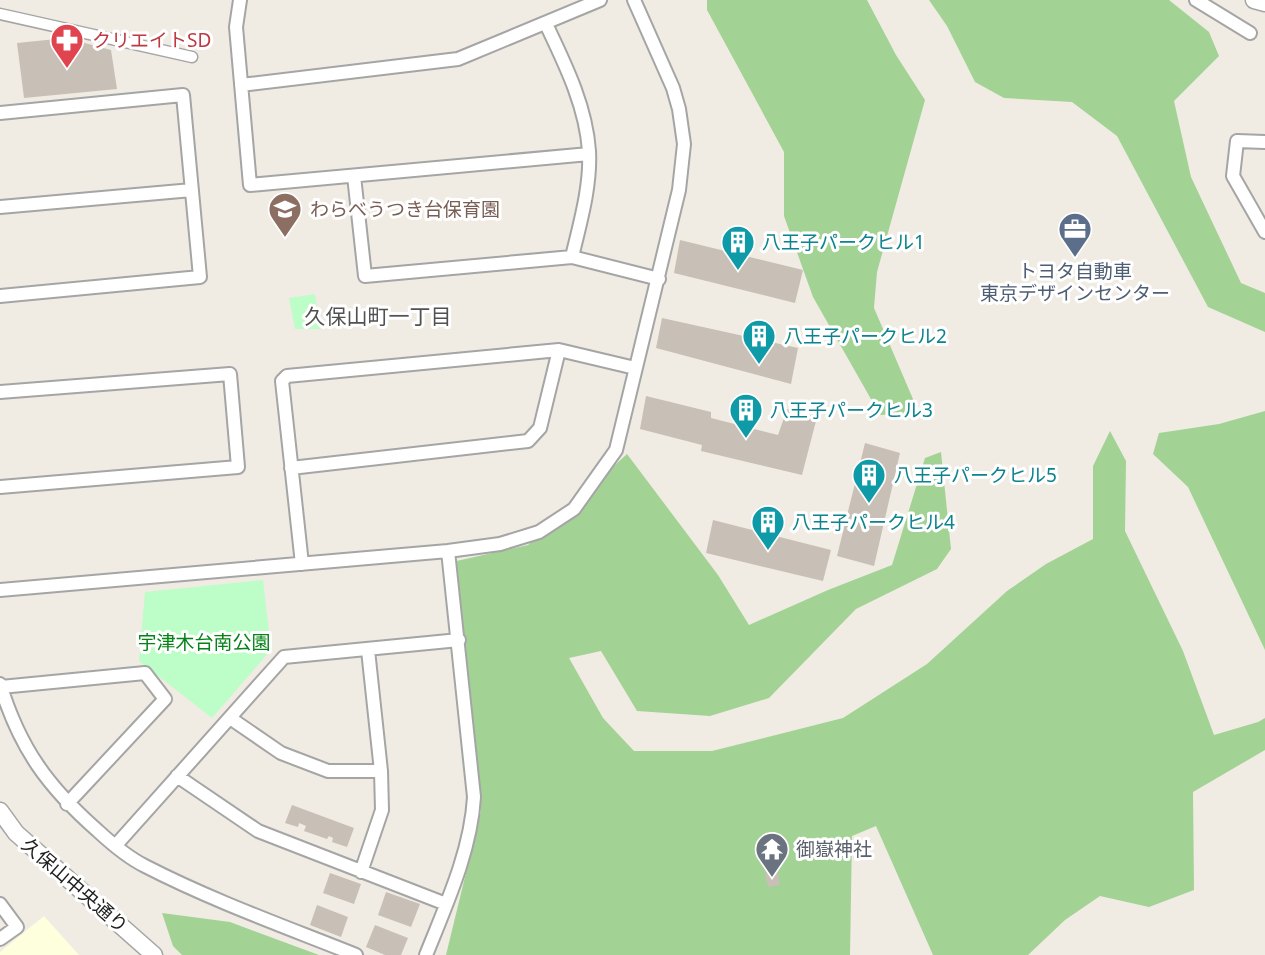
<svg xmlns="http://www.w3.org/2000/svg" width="1265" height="955" viewBox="0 0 1265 955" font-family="'Noto Sans','Noto Sans JP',sans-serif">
  <rect width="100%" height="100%" fill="#f0ece3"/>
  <!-- education -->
  <path fill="#fdffdd" d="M44 916 79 955H0V952Z"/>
  <!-- forest -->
  <path fill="#a3d295" d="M707 0H867L896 55 925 100 877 272 874 308 919 413 880 415 813 297 784 216V152L707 10Z
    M929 0H1169L1209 32 1219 56 1174 101 1191 177 1241 283 1265 293V332L1208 307 1117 136 1072 102 1004 98 975 82 947 26Z
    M1265 411V650L1188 487 1153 454 1159 433 1219 424Z
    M1110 431 1126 461 1125 531 1183 651 1214 735 1258 722 1265 718V750L1193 792 1194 890 1149 907 1100 896 1065 920 1028 955H933L876 826 852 836 850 955H446L481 811 452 562 528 545 627 454 718 575 749 625 828 590 892 565 925 458 941 452 951 549 937 569 856 609 769 698 710 716 637 711 601 651 569 658 603 718 634 751H712L843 718 927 664 1007 591 1046 564 1093 539V466Z
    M162 913 230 922 319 955H182L173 946Z"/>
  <!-- park -->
  <path fill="#bdfdc7" d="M315 294 320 329H295L289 298Z
    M263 580 271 650 212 718 139 661 145 592Z"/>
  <!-- building -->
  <path fill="#c8bfb6" d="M66 38 111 50 117 89 24 98 17 43Z
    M680 240 803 270 795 303 674 273Z
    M662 318 798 348 791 384 656 348Z
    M646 396 711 412V418L778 435 787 409 817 417 802 475 701 451 702 445 640 429Z
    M865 443 900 453 874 566 837 556Z
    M713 520 831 550 823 581 706 553Z
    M292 805 354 828 347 847 332 842 333 838 329 836 327 839 304 831 306 826 299 823 298 827 285 823Z
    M777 868 780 885 768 887 765 873Z
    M330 873 361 884 354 904 323 893Z
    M386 892 420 904 411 927 378 915Z
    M317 905 348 917 341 937 310 925Z
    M375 925 408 938 401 955H385L366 947Z"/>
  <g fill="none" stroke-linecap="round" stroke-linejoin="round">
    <defs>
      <path id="pedestrian" d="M0 14 192 57"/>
      <path id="minor" d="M240 0 236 27 250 185 589 154
        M1196 0 1250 33
        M546 24C565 64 586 106 589 151 591 186 580 223 572 257
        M241 85 458 59 600 0
        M0 113 183 95 200 277 0 296
        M1265 142 1237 141 1233 176 1265 232
        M354 176 365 276 572 257 659 279
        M0 207 192 190
        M0 392 230 374 238 467 0 487
        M291 468 528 441 540 428 559 350
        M302 564 282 381 287 376 559 350 635 368
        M0 590 448 551 500 544 539 532 574 509 616 450 679 190 684 144 679 109 673 88 634 0
        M0 684C20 749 48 787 98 831 112 844 129 858 145 866 213 901 286 927 356 955
        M1 687 145 673 165 699 67 804
        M230 718 281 753 328 771H381
        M177 776 258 831 446 904
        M116 845 284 657 459 640
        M361 872 382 810 381 771 368 650
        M0 904 17 927 0 939
        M426 955C446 905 471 851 474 797L448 551"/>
      <path id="tertiary" d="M1254 0 1265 3
        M0 811 16 833 154 955"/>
    </defs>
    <!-- pedestrian casing -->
    <use href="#pedestrian" stroke="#a5a5a5" stroke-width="13"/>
    <!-- minor casing -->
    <use href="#minor" stroke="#a5a5a5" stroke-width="16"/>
    <!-- tertiary casing -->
    <use href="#tertiary" stroke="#a5a5a5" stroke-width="19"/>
    <!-- pedestrian -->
    <use href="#pedestrian" stroke="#fff" stroke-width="10"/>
    <!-- minor -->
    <use href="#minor" stroke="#fff" stroke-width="12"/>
    <!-- tertiary -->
    <use href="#tertiary" stroke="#fff" stroke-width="16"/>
  </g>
  <!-- icons -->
  <defs>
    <symbol id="pharmacy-pin" viewBox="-11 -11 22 30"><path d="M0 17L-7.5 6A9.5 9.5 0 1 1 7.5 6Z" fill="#e0444e" stroke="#fff"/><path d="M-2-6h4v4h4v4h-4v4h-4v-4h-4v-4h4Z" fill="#fff"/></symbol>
    <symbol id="school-pin" viewBox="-11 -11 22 30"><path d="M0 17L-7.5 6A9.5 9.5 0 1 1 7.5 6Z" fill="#8d6e63" stroke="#fff"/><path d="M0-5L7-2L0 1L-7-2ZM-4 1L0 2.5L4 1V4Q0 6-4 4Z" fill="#fff"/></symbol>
    <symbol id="office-pin" viewBox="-11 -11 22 30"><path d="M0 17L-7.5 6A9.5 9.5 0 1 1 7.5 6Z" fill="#5c6f8a" stroke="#fff"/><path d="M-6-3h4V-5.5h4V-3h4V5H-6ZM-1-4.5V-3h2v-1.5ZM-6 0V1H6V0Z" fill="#fff"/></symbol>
    <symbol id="building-pin" viewBox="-11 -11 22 30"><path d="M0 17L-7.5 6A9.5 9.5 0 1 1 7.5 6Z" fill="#0f9aa8" stroke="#fff"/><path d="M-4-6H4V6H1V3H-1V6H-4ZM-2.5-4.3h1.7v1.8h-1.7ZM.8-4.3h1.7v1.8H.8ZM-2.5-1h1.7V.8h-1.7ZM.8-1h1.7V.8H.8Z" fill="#fff"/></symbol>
    <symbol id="temple-pin" viewBox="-11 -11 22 30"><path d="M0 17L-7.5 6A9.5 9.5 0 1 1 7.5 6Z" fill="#6b7280" stroke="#fff"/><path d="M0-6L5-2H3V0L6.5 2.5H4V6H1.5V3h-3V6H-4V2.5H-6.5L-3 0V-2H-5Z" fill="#fff"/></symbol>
  </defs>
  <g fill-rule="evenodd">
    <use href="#pharmacy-pin" x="48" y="21" width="38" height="52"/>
    <use href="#school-pin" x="266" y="190" width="38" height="52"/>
    <use href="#office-pin" x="1056" y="210" width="38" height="52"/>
    <use href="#building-pin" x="719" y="223" width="38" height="52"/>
    <use href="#building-pin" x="740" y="317" width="38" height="52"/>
    <use href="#building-pin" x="727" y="391" width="38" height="52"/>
    <use href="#building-pin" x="850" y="456" width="38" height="52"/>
    <use href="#building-pin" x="749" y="503" width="38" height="52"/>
    <use href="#temple-pin" x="753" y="830" width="38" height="52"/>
  </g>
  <g text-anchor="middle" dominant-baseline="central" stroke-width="6" stroke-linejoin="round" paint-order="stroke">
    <!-- health labels -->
    <g font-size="19" fill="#be3a42" stroke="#fff" text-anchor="start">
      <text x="92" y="40">クリエイトSD</text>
    </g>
    <!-- education labels -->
    <g font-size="19" fill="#785e54" stroke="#fff" text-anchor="start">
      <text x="310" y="209">わらべうつき台保育園</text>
    </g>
    <!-- culture labels -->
    <g font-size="19" fill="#0d838f" stroke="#fff" text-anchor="start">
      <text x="762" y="242">八王子パークヒル1</text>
      <text x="784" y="336">八王子パークヒル2</text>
      <text x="770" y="410">八王子パークヒル3</text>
      <text x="894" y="475">八王子パークヒル5</text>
      <text x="792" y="522">八王子パークヒル4</text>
    </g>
    <!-- service labels -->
    <g font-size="19" fill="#4e5e75" stroke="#fff">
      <text x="1075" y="271">トヨタ自動車<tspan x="1075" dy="22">東京デザインセンター</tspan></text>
    </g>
    <!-- park labels -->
    <g font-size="19" fill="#058318" stroke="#fff">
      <text x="204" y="642">宇津木台南公園</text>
    </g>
    <!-- worship labels -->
    <g font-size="19" fill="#5b616d" stroke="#fff" text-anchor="start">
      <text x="796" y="849">御嶽神社</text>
    </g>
    <!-- street labels -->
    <g font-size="19" fill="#1e1e1e" stroke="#fff">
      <text transform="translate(75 885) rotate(41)">久保山中央通り</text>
    </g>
    <!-- neighbourhood labels -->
    <g font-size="21" fill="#515151" stroke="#fff">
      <text x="378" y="316">久保山町一丁目</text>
    </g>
  </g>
</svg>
